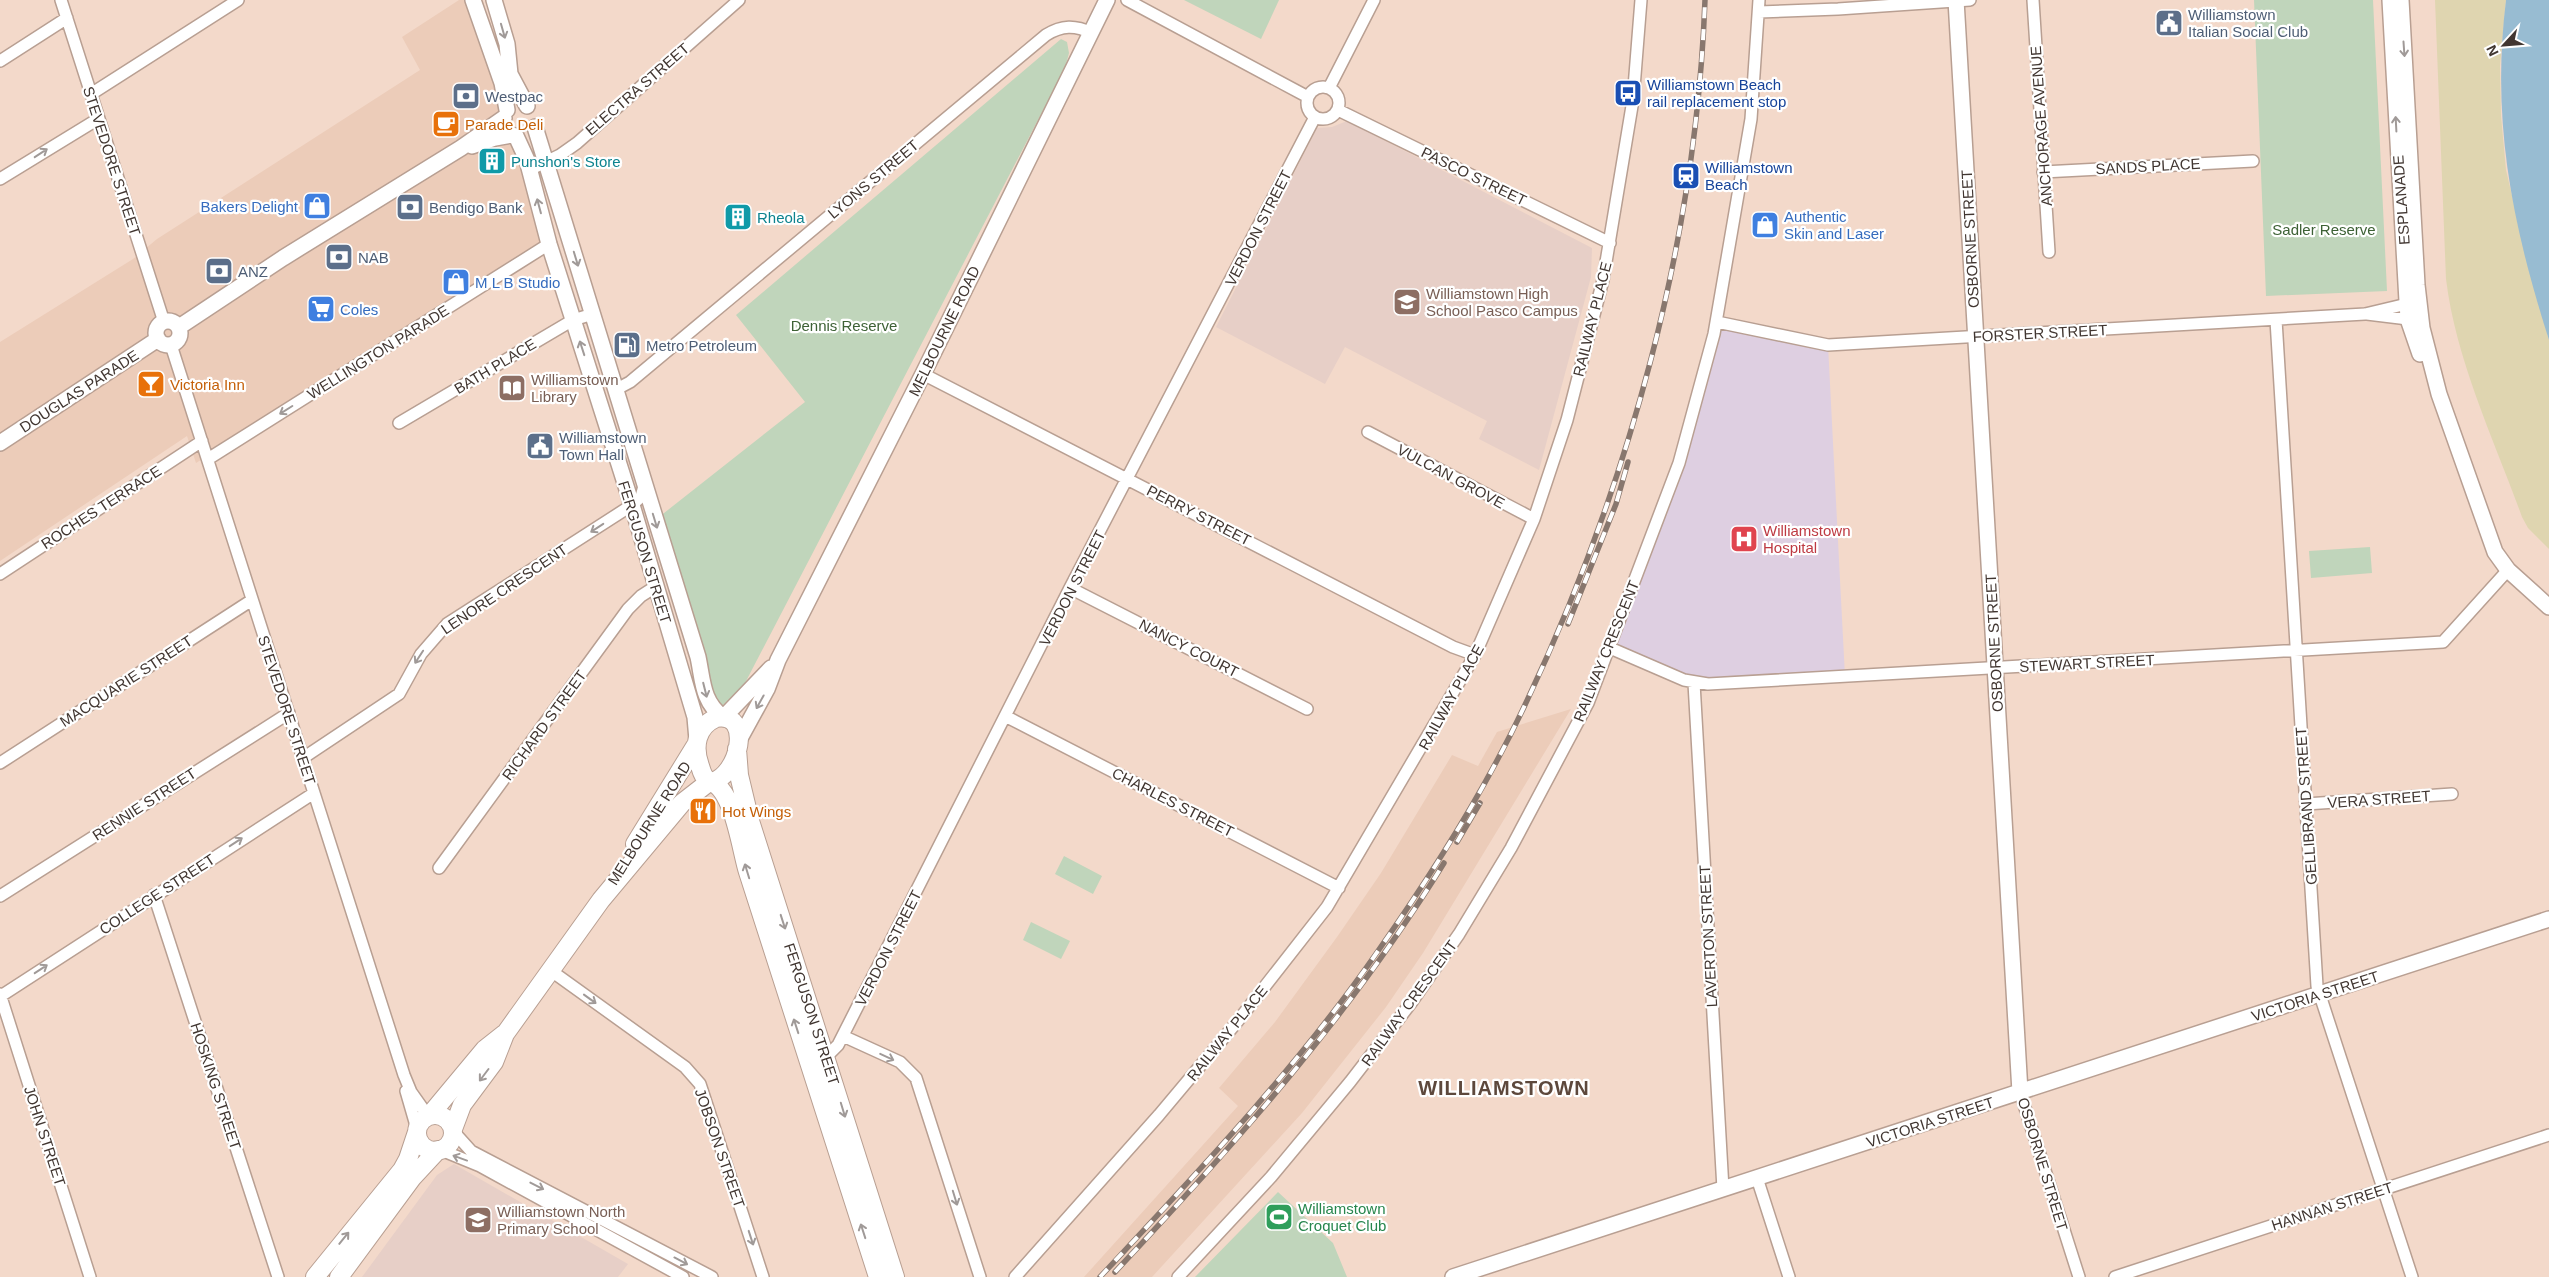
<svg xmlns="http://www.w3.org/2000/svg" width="2549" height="1277" viewBox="0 0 2549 1277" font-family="Arial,sans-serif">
  <rect width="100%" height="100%" fill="#f3d9ca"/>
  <!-- built -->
  <path fill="#ecccb9" d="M459 0H467L545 242 196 463 187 436 0 561V342L133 259 157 239 420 70 402 37Z
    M1571 709 1423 953 1386 1007 1302 1113 1152 1277H1084L1238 1106 1219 1088 1275 1022 1337 937 1381 873 1452 755 1478 766 1497 732Z"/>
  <!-- education -->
  <path fill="#e7cfc7" d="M1347 121 1592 248 1591 277 1539 470 1479 439 1487 421 1345 347 1325 384 1216 327 1317 128 1332 127Z
    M454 1164 628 1264 618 1277H362L437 1175Z"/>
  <!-- medical -->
  <path fill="#decfe1" d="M1717 322 1828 345 1845 677 1708 684 1610 648 1679 463Z"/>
  <!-- green -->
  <path fill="#c0d5bb" d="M1184 0H1279L1261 39Z
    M2254 0H2373L2387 291 2266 296Z
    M1061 39 1067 42 1069 53 1065 68 744 685 722 706 715 699 659 517 805 402 736 315Z
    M2370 547 2372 573 2311 578 2309 551Z
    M1064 856 1102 876 1093 894 1055 874Z
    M1031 922 1070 941 1061 959 1023 940Z
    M1278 1192 1333 1243 1347 1277H1195Z"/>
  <!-- sand -->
  <path fill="#dfd5b0" d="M2435 0H2506L2500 66 2501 116 2506 170 2531 276 2549 340V549L2528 528 2522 517C2494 439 2456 361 2446 279Z"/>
  <!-- water -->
  <path fill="#98bcd2" d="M2506 0H2549V340C2512 224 2491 121 2506 0Z"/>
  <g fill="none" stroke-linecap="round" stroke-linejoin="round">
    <defs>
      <path id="street" d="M61 0 164 322
        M1127 0 1308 97
        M2033 0 2049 252
        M1759 12 1838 9 1970 0
        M0 61 67 18
        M1307 103a16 16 0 1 1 32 0a16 16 0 1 1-32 0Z
        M1329 88 1374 0
        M91 94 238 0
        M1338 110 1610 243
        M529 170 560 155 577 143 739 0
        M2043 172 2253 161
        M0 179 98 119
        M2367 314 2408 319
        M2276 320 2317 986 2412 1277
        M1717 322 1828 345 2365 314 2407 304
        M171 345 404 1075 411 1092 428 1116
        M923 374 1453 647 1475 655
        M615 390 630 382 1046 35C1062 25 1075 25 1092 33
        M399 423 573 320 593 314
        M1368 432 1534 519
        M208 459 549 244
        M0 574 202 441
        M1070 588 1307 709
        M1610 648 1684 680 1708 684 2443 642 2508 570
        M1694 683 1723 1189
        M1007 717 1339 888
        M303 758 399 694 421 654 447 624 632 505 641 497 644 486
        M0 763 252 600
        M2306 804 2452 794
        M439 868 628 609 641 596 655 587
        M154 895 278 1277
        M0 896 289 713
        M550 970 685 1067 700 1084 763 1277
        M0 994 90 1277
        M1 996 314 793
        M843 1036 900 1062 916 1078 980 1277
        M827 1056 838 1045 1070 588 1315 117
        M406 1091 417 1129
        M2020 1092 2079 1277
        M453 1131 471 1151 712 1277
        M441 1150 480 1166 683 1277
        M1757 1178 1789 1277
        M1015 1277 1159 1115 1237 1022 1327 907 1475 655 1534 519 1567 420 1603 280 1633 100 1641 0
        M1178 1277 1271 1177 1350 1082 1411 1003 1459 934 1511 848 1588 703 1679 463 1714 334 1751 119 1759 0
        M2115 1277 2549 1135"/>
      <path id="secondary" d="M473 0 502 83 507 110
        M494 0 507 44 510 74 527 106
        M1956 0 2020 1092
        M2390 0 2408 319 2420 354
        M2401 0 2417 285 2422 328 2439 394 2495 552 2508 570 2549 607
        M535 127 698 657C703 680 702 702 723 717
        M516 136 527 160 549 244 632 505 695 717 697 740
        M472 146 495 138 512 135
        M156 333a12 12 0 1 1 24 0a12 12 0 1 1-24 0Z
        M179 327 283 258 461 148 504 118
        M0 443 158 339
        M724 717 771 668
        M738 742 767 689 778 660 923 374 1107 0
        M1453 1277 2549 919"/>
      <path id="primary" d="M716 718C754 711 739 777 711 782 704 779 702 773 700 766 693 747 696 727 716 718Z
        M737 749 739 775 750 821 895 1277
        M711 782C734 790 741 850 748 872L878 1277
        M635 844 696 745
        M417 1133a18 18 0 1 1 36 0a18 18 0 1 1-36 0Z
        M430 1115 485 1049 504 1034
        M453 1129 462 1105 494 1062 505 1034 601 900 682 803 709 782
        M315 1277 402 1170 408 1159 417 1132
        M339 1277 412 1178 438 1150"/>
    </defs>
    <!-- street casing -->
    <use href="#street" stroke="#b89f92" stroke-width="14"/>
    <!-- secondary casing -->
    <use href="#secondary" stroke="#b89f92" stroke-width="18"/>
    <!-- primary casing -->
    <use href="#primary" stroke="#b89f92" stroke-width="20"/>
    <!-- street -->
    <use href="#street" stroke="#fff" stroke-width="11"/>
    <!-- secondary -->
    <use href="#secondary" stroke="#fff" stroke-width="15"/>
    <!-- primary -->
    <use href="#primary" stroke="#fff" stroke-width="18"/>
    <defs>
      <path id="rail" d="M1568 624 1616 504 1628 462
        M1457 842 1480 803
        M1115 1272C1236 1143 1351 1014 1444 863
        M1100 1277C1197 1173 1297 1068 1378 951 1432 874 1484 792 1524 707 1628 488 1696 243 1705 0"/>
    </defs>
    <!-- rail casing -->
    <use href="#rail" stroke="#88776e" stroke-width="5.5"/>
    <!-- rail -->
    <use href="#rail" stroke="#fff" stroke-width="4" stroke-dasharray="11" stroke-linecap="butt"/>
  </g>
  <!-- one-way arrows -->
  <defs><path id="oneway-shaft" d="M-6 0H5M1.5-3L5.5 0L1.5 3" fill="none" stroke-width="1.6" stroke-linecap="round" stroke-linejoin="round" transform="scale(1.25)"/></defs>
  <g stroke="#a09a98">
    <use href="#oneway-shaft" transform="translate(503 31) rotate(74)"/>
    <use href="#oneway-shaft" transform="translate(2404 49) rotate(86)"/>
    <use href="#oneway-shaft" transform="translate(2396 124) rotate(-93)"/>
    <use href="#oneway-shaft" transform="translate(41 153) rotate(-33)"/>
    <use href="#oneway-shaft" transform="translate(539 206) rotate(-105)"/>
    <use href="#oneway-shaft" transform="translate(576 259) rotate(73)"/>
    <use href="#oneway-shaft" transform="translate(582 348) rotate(-108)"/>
    <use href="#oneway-shaft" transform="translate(286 410) rotate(148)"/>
    <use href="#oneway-shaft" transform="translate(655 521) rotate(73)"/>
    <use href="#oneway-shaft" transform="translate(597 528) rotate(147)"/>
    <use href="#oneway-shaft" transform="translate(419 657) rotate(123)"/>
    <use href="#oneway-shaft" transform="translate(705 690) rotate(76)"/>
    <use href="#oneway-shaft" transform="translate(760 702) rotate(119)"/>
    <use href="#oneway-shaft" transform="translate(236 842) rotate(-33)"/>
    <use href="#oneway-shaft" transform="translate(747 871) rotate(-107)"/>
    <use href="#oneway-shaft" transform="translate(783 922) rotate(72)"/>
    <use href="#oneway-shaft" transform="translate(41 969) rotate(-33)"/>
    <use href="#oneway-shaft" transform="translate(590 999) rotate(36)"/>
    <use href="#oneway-shaft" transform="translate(796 1026) rotate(-108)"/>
    <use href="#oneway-shaft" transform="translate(887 1057) rotate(25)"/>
    <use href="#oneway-shaft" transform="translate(484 1075) rotate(127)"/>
    <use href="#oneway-shaft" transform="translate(843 1110) rotate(73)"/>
    <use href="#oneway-shaft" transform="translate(460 1158) rotate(-160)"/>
    <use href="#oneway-shaft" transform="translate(537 1186) rotate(27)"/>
    <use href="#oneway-shaft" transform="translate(955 1198) rotate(73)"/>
    <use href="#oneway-shaft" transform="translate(863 1231) rotate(-108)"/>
    <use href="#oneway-shaft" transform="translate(344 1238) rotate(-51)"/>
    <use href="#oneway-shaft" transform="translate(751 1238) rotate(72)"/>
    <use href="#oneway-shaft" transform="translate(681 1261) rotate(28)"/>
  </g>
  <!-- icons -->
  <defs>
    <symbol id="civic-square" viewBox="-11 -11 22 22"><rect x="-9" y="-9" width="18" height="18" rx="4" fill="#5c6f8a" stroke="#fff"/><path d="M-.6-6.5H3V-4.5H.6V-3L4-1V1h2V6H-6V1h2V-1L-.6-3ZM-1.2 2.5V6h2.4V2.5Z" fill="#fff"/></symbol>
    <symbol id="bus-square" viewBox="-11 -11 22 22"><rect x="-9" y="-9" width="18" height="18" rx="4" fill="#1a4fb4" stroke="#fff"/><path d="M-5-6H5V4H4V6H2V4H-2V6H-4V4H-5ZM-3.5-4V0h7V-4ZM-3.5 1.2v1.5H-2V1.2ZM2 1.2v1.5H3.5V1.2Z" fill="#fff"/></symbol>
    <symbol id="bank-square" viewBox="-11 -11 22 22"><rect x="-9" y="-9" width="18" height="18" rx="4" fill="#5c6f8a" stroke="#fff"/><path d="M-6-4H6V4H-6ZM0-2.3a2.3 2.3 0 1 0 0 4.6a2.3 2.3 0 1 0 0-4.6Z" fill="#fff"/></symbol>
    <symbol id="cafe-square" viewBox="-11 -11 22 22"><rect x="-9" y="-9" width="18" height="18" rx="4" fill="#e8710a" stroke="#fff"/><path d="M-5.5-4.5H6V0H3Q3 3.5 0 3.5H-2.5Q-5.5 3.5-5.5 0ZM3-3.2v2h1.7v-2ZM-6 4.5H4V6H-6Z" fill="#fff"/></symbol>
    <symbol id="building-square" viewBox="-11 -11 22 22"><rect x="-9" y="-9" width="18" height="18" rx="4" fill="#0f9aa8" stroke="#fff"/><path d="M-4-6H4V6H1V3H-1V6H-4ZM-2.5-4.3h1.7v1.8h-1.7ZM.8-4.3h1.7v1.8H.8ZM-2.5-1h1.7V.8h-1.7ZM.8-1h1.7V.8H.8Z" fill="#fff"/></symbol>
    <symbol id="station-square" viewBox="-11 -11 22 22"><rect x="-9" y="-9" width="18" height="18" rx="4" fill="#1a4fb4" stroke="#fff"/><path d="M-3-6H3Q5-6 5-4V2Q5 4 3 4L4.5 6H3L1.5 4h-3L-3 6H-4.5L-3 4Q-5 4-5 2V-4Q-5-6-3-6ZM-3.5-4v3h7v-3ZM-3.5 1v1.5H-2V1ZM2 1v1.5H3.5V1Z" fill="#fff"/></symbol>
    <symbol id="shop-square" viewBox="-11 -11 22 22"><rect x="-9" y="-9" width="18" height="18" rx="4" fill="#3f7fe0" stroke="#fff"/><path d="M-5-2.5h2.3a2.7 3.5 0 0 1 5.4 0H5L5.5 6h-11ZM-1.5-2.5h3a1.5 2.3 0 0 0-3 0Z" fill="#fff"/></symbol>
    <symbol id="school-square" viewBox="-11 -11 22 22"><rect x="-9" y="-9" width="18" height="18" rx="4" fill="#8d6e63" stroke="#fff"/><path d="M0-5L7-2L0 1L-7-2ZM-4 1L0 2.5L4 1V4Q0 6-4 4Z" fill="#fff"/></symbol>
    <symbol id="supermarket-square" viewBox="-11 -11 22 22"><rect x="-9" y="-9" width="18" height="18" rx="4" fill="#3f7fe0" stroke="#fff"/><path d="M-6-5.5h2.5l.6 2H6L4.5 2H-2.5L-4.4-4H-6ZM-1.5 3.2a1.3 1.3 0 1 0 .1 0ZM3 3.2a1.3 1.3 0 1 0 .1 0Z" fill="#fff"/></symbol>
    <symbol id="fuel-square" viewBox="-11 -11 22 22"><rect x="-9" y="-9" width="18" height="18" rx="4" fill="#5c6f8a" stroke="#fff"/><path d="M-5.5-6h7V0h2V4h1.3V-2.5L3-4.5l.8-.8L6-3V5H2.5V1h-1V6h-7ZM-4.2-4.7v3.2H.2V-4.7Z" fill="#fff"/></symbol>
    <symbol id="bar-square" viewBox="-11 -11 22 22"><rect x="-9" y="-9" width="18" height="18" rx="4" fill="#e8710a" stroke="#fff"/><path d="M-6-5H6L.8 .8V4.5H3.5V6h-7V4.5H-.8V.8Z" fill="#fff"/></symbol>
    <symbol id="library-square" viewBox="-11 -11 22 22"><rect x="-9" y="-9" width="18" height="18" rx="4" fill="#8d6e63" stroke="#fff"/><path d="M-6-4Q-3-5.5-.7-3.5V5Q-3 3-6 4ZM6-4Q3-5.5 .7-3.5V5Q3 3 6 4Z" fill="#fff"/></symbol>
    <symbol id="hospital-square" viewBox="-11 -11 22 22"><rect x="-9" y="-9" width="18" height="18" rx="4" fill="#e0444e" stroke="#fff"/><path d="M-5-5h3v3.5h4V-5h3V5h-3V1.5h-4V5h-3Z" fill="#fff"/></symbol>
    <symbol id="restaurant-square" viewBox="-11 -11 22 22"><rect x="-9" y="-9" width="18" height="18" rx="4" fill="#e8710a" stroke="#fff"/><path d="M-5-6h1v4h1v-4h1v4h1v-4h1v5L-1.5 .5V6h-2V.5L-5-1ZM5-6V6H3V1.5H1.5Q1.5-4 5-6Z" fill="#fff"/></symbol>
    <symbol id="stadium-square" viewBox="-11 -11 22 22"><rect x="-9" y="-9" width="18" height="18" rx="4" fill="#2e9e5b" stroke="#fff"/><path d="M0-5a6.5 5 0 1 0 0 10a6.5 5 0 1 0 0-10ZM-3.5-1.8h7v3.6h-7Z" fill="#fff"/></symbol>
  </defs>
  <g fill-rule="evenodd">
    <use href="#civic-square" x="2153" y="7" width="32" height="32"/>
    <use href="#bus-square" x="1612" y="77" width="32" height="32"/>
    <use href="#bank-square" x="450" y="80" width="32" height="32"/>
    <use href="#cafe-square" x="430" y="108" width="32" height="32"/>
    <use href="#building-square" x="476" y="145" width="32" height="32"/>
    <use href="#station-square" x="1670" y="160" width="32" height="32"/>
    <use href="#shop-square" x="301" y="190" width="32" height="32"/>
    <use href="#bank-square" x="394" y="191" width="32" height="32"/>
    <use href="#building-square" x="722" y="201" width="32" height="32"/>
    <use href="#shop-square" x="1749" y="209" width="32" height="32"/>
    <use href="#bank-square" x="323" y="241" width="32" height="32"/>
    <use href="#bank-square" x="203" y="255" width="32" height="32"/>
    <use href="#shop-square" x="440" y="266" width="32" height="32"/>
    <use href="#school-square" x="1391" y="286" width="32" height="32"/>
    <use href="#supermarket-square" x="305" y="293" width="32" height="32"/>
    <use href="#fuel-square" x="611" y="329" width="32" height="32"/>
    <use href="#bar-square" x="135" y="368" width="32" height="32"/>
    <use href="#library-square" x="496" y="372" width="32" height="32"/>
    <use href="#civic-square" x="524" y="430" width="32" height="32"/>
    <use href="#hospital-square" x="1728" y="523" width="32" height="32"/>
    <use href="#restaurant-square" x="687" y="795" width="32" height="32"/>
    <use href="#stadium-square" x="1263" y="1201" width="32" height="32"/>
    <use href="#school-square" x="462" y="1204" width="32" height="32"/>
  </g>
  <g text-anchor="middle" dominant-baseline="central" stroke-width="4.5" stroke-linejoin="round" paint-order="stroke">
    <!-- service labels -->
    <g font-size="15" fill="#4e5e75" stroke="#fff" text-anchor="start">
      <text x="2188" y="14">Williamstown<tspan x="2188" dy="17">Italian Social Club</tspan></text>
      <text x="485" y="96">Westpac</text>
      <text x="429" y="207">Bendigo Bank</text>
      <text x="358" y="257">NAB</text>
      <text x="238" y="271">ANZ</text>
      <text x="646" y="345">Metro Petroleum</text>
      <text x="559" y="437">Williamstown<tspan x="559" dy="17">Town Hall</tspan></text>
    </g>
    <!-- transit labels -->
    <g font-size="15" fill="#164399" stroke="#fff" text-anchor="start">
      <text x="1647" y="84">Williamstown Beach<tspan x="1647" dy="17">rail replacement stop</tspan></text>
      <text x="1705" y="167">Williamstown<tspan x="1705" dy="17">Beach</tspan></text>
    </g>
    <!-- street labels -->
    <g font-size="15" fill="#413631" stroke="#fff">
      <text transform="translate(637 89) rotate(-41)">ELECTRA STREET</text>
      <text transform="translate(2041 126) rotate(-94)">ANCHORAGE AVENUE</text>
      <text transform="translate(112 161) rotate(72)">STEVEDORE STREET</text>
      <text transform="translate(2148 166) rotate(-3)">SANDS PLACE</text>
      <text transform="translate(1474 176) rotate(26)">PASCO STREET</text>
      <text transform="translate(873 179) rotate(-40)">LYONS STREET</text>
      <text transform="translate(2401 200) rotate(-94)">ESPLANADE</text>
      <text transform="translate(1258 228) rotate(-63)">VERDON STREET</text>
      <text transform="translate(1970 239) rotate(-93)">OSBORNE STREET</text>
      <text transform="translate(1592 319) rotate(-76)">RAILWAY PLACE</text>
      <text transform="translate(944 331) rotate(-64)">MELBOURNE ROAD</text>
      <text transform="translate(2040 333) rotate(-3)">FORSTER STREET</text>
      <text transform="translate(378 352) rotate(-32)">WELLINGTON PARADE</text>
      <text transform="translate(495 366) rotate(-31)">BATH PLACE</text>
      <text transform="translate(79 391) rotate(-33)">DOUGLAS PARADE</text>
      <text transform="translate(1451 476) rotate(28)">VULCAN GROVE</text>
      <text transform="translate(101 507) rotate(-33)">ROCHES TERRACE</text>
      <text transform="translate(1199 515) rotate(27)">PERRY STREET</text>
      <text transform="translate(645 552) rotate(73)">FERGUSON STREET</text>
      <text transform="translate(1072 588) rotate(-63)">VERDON STREET</text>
      <text transform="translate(504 589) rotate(-34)">LENORE CRESCENT</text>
      <text transform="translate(1994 643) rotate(-93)">OSBORNE STREET</text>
      <text transform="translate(1189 648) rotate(27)">NANCY COURT</text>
      <text transform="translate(1606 651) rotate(-68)">RAILWAY CRESCENT</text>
      <text transform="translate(2087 663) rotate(-3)">STEWART STREET</text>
      <text transform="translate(126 681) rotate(-33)">MACQUARIE STREET</text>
      <text transform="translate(1451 697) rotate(-61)">RAILWAY PLACE</text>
      <text transform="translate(287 710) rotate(72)">STEVEDORE STREET</text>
      <text transform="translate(544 725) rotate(-54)">RICHARD STREET</text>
      <text transform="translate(2379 799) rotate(-4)">VERA STREET</text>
      <text transform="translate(1173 802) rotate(27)">CHARLES STREET</text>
      <text transform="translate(144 804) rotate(-33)">RENNIE STREET</text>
      <text transform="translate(2306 806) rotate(-94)">GELLIBRAND STREET</text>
      <text transform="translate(649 823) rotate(-58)">MELBOURNE ROAD</text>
      <text transform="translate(157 894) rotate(-33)">COLLEGE STREET</text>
      <text transform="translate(1708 936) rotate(-93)">LAVERTON STREET</text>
      <text transform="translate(888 948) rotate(-63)">VERDON STREET</text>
      <text transform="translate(2315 996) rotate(-18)">VICTORIA STREET</text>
      <text transform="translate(1409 1003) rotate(-54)">RAILWAY CRESCENT</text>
      <text transform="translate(812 1014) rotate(72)">FERGUSON STREET</text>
      <text transform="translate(1227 1033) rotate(-51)">RAILWAY PLACE</text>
      <text transform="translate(216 1086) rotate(72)">HOSKING STREET</text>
      <text transform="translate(1930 1122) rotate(-18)">VICTORIA STREET</text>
      <text transform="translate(45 1136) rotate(72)">JOHN STREET</text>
      <text transform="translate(720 1148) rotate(71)">JOBSON STREET</text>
      <text transform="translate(2043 1164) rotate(73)">OSBORNE STREET</text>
      <text transform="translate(2332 1206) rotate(-18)">HANNAN STREET</text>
    </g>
    <!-- food labels -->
    <g font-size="15" fill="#c56008" stroke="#fff" text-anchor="start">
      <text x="465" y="124">Parade Deli</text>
      <text x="170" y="384">Victoria Inn</text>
      <text x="722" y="811">Hot Wings</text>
    </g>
    <!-- culture labels -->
    <g font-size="15" fill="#0d838f" stroke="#fff" text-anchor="start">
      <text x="511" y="161">Punshon's Store</text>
      <text x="757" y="217">Rheola</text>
    </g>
    <!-- shop labels -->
    <g font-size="15" fill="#366cbe" stroke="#fff" text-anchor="start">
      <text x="298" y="206" text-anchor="end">Bakers Delight</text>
      <text x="1784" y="216">Authentic<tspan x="1784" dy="17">Skin and Laser</tspan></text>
      <text x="475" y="282">M L B Studio</text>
      <text x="340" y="309">Coles</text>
    </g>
    <!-- park labels -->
    <g font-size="15" fill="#3d6135" stroke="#fff">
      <text x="2324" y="229">Sadler Reserve</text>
      <text x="844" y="325">Dennis Reserve</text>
    </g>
    <!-- education labels -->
    <g font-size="15" fill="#785e54" stroke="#fff" text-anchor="start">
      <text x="1426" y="293">Williamstown High<tspan x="1426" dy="17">School Pasco Campus</tspan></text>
      <text x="531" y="379">Williamstown<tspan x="531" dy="17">Library</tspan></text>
      <text x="497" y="1211">Williamstown North<tspan x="497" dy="17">Primary School</tspan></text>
    </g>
    <!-- health labels -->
    <g font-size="15" fill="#be3a42" stroke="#fff" text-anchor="start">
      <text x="1763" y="530">Williamstown<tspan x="1763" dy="17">Hospital</tspan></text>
    </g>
    <!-- leisure labels -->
    <g font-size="15" fill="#27864d" stroke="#fff" text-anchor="start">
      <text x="1298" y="1208">Williamstown<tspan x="1298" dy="17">Croquet Club</tspan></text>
    </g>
    <!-- district labels -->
    <g font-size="20" font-weight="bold" letter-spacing="1" fill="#5d483c" stroke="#fff">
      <text x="1504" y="1088">WILLIAMSTOWN</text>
    </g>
  </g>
  <!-- north arrow -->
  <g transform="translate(2504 45) rotate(244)" stroke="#ffffff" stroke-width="4" paint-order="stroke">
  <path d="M0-4L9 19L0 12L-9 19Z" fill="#413631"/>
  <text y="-8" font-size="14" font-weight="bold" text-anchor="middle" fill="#413631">N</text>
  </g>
</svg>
